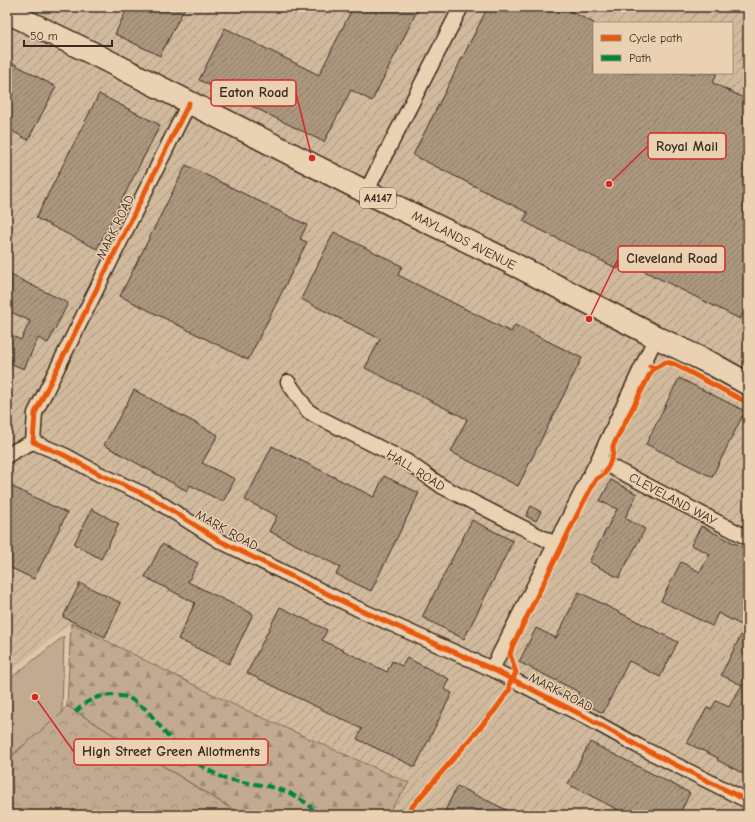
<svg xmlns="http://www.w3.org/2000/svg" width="755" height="822" viewBox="0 0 755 822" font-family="'Comic Neue',sans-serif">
  <defs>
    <pattern id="industrial-furrows" width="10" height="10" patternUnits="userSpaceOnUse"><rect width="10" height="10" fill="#d0b99c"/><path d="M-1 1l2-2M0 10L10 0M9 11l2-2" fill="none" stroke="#aa977f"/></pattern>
    <pattern id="forest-firs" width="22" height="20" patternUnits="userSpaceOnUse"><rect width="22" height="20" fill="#c1aa90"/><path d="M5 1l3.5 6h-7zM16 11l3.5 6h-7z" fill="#9e8b75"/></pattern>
    <pattern id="park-crowns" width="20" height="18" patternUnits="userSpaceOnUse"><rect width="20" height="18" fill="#c1aa90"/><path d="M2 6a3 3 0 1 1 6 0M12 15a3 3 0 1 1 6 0" fill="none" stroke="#9e8b75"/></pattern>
    <pattern id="building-hatch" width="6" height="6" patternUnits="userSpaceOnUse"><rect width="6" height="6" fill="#ac977e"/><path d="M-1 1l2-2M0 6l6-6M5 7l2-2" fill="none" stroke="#8d7b67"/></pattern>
  </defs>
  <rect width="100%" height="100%" fill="#e0c7a9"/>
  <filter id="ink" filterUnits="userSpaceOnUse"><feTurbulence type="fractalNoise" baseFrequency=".025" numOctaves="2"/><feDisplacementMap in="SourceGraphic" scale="8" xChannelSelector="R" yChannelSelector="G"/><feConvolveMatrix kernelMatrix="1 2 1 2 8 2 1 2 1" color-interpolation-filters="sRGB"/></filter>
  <g filter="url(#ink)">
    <!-- industrial -->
    <path fill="url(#industrial-furrows)" fill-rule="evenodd" d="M7 7H748V815H403L394 807 409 783 232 704 71 623 7 674ZM594 23H732V73H594Z"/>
    <!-- forest -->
    <path fill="url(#forest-firs)" stroke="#7e6a57" d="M71 623 232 704 409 783 387 815H242L67 706Z"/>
    <!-- park -->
    <path fill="url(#park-crowns)" stroke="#7e6a57" d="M67 706 241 815H7V761Z"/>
    <!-- garden -->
    <path fill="#c1aa90" stroke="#7e6a57" d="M64 636 62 713 7 759V681Z"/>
    <!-- building -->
    <path fill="url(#building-hatch)" stroke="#3b2a1e" d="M128 7H185L160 56 115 34Z
      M353 7H419L372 101 351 90 324 142 199 80 225 28 319 75Z
      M488 7H562L594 23V73H717L713 83 748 100V304L740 319 622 260 618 269 570 245 523 221 528 213 413 155Z
      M7 60 56 87 28 140 7 128Z
      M99 94 160 125 97 249 36 218Z
      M186 165 307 225 300 239 307 242 248 360 120 296Z
      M334 232 402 266 398 275 511 332 515 325 582 358 518 486 451 452 467 419 365 368 380 339 301 299Z
      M7 273 68 303 48 343 38 338 24 369 7 362V333L21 340 30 321 7 310Z
      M679 378 745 411 712 477 646 444Z
      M134 390 218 435 202 463 235 479 223 502 190 485 187 491 104 445Z
      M272 446 374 497 384 476 419 493 371 591 336 574 340 567 269 531 277 516 245 500Z
      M611 480 637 494 625 518 645 529 619 578 589 562 617 509 600 501Z
      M11 486 67 513 34 579 7 566V494Z
      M531 506 541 512 536 521 526 516Z
      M92 509 119 524 101 559 74 544Z
      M472 520 513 541 464 639 422 617Z
      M701 526 748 550V776L717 760 718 758 687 743 707 708 711 709 716 701 729 707 742 685 721 675 745 627 718 613 712 626 661 601 681 562 700 572 710 554 691 545Z
      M162 544 198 563 188 582 253 614 229 664 178 639 195 603 145 577Z
      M80 583 121 603 105 637 63 617Z
      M579 592 678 642 660 677 629 661 603 713 575 699 579 692 519 662 536 628 556 638Z
      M280 607 327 630 322 640 387 672 392 661 402 666 407 658 449 679 444 689 452 693 415 767 357 739 362 729 247 673Z
      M590 742 690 793 679 815H628L568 784Z
      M457 786 517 815H443Z"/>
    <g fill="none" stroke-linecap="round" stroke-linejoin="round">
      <defs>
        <path id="street" d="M189 103 35 413 33 442 64 455 99 474 152 498 220 541 356 608 492 669 582 715 638 746 748 801
          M366 192 461 7
          M288 382 308 411 316 416 406 461 443 487 555 544
          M7 456 16 450 33 442
          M598 460 748 538
          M492 669 598 460 656 337"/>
        <path id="primary" d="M7 12 88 51 366 192 486 250 656 337 714 365 748 384"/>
      </defs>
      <!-- street casing -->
      <use href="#street" stroke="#3b2a1e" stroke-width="17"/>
      <!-- primary casing -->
      <use href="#primary" stroke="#3b2a1e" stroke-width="25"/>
      <!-- street -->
      <use href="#street" stroke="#ead1b2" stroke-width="14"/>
      <!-- primary -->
      <use href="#primary" stroke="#ead1b2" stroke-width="22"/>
      <!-- quiet -->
      <path stroke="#00873e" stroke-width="4" stroke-dasharray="8 4" stroke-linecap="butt" d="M75 712 87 702 98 697 111 695 128 697 147 710 170 739 187 756 206 769 225 779 267 786 288 792 308 804 317 815"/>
      <defs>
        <path id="cycleway" d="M189 103 35 413 33 442 64 455 99 474 152 498 220 541 356 608 492 669 582 715 638 746 748 801
          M650 366 655 368 666 362 674 364 748 403
          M405 815 495 710 510 689 509 685 516 673 510 654 513 645 584 501 596 479 604 474 609 465 613 454V446L651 372 655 368"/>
      </defs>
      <!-- cycleway casing -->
      <use href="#cycleway" stroke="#ead1b2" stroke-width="8"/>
      <!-- cycleway -->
      <use href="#cycleway" stroke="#e8590c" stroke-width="5"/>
    </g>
  </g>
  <g text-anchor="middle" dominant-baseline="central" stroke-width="3" stroke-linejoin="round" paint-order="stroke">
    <!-- shield labels -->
    <rect fill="#ead1b2" stroke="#705c4a" stroke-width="1" x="360" y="188" width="36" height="20" rx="3"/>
    <g font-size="12" font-weight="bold" fill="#3b2a1e">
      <text x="378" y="198">A4147</text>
    </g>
    <!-- street labels -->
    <g font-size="13" fill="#3b2a1e" stroke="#ead1b2">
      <text transform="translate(115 227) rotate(-64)">MARK ROAD</text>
      <text transform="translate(464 240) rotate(27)">MAYLANDS AVENUE</text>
      <text transform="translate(416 470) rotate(32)">HALL ROAD</text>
      <text transform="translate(673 499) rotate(28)">CLEVELAND WAY</text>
      <text transform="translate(227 530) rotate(29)">MARK ROAD</text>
      <text transform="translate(561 692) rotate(27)">MARK ROAD</text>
    </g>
  </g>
  <!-- callouts -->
  <path fill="none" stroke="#d62828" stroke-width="1.5" d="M312 158L296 93M609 184L648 146M589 319L618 259M35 697L74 752"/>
  <g fill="#d62828" stroke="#ead1b2" stroke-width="1.5">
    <circle cx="312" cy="158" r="4"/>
    <circle cx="609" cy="184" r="4"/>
    <circle cx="589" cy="319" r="4"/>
    <circle cx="35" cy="697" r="4"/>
  </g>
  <g fill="#ead1b2" stroke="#d62828" stroke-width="1.5">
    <rect x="211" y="80" width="85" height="26" rx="4"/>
    <rect x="648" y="133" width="78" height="26" rx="4"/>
    <rect x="618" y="246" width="107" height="26" rx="4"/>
    <rect x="74" y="739" width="194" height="26" rx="4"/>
  </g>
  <g font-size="14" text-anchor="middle" font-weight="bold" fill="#3b2a1e">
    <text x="254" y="97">Eaton Road</text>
    <text x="687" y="151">Royal Mail</text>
    <text x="672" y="263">Cleveland Road</text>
    <text x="171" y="756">High Street Green Allotments</text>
  </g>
  <!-- margin -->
  <rect width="755" height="822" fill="none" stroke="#ead1b2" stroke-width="24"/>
  <rect x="12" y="12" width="731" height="798" fill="none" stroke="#3b2a1e" stroke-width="1.5" filter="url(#ink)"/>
  <!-- legend -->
  <rect x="593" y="22" width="140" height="52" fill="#ead1b2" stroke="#a48e77"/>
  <rect x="601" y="35" width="20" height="6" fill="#e8590c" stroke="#a48e77"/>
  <text x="629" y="42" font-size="12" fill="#3b2a1e">Cycle path</text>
  <rect x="601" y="55" width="20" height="6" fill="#00873e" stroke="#a48e77"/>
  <text x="629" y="62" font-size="12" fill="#3b2a1e">Path</text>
  <!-- scale -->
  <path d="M24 40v6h88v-6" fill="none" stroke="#3b2a1e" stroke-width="2"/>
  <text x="30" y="40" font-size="12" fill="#3b2a1e" stroke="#ead1b2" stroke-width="3" paint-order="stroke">50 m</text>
</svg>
